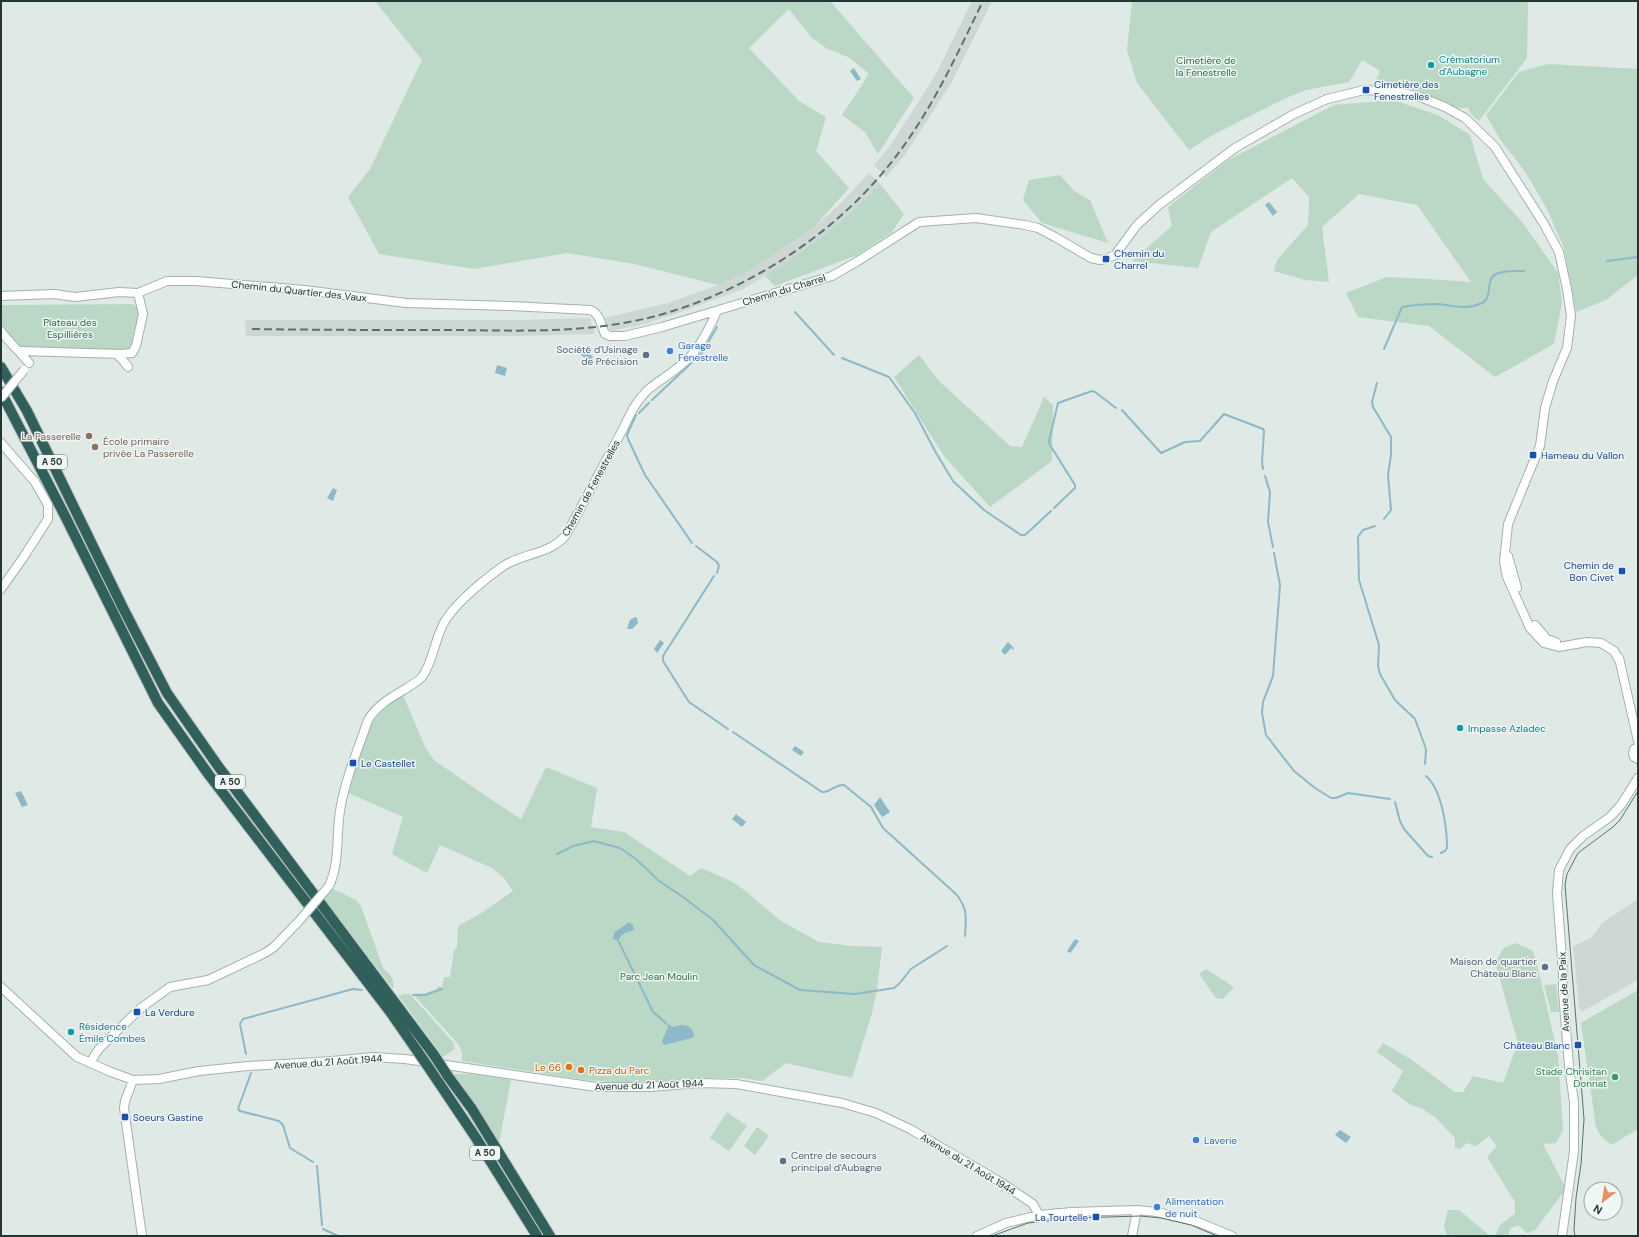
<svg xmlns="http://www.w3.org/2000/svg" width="1639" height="1237" viewBox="0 0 1639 1237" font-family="'DM Sans',sans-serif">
  <rect width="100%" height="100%" fill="#dfe9e5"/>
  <!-- built -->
  <path fill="#cdd8d4" d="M972 1H992L952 82 905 155 886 177 874 165 889 147 921 98 938 70Z
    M869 173 880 184 857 208 827 234 796 257 765 276 743 289 678 313 645 324 610 331 605 318 668 303 718 285 753 269 814 227 841 203Z
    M590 318 595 334 515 336H246L245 320H516Z
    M1638 899V980L1596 1004 1583 1011 1580 1010 1579 1007 1573 946 1591 938 1602 923Z"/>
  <!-- green -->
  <path fill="#bad8c5" d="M375 1H830L914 98 878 154 865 132 842 115 869 74 850 58 826 48 811 37 789 9 749 48 799 101 826 117 816 151 849 188 814 227 753 269 718 285 634 264 567 253 474 269 379 254 348 197 370 169 422 60Z
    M1132 1H1528L1527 58 1479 121 1471 114 1468 108H1457L1424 93 1376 80 1380 71 1362 60 1349 82 1306 90 1286 98 1211 136 1189 150 1137 83 1127 50Z
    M1548 64 1638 69V275L1606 300 1576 312 1564 248 1547 209 1526 173 1500 139 1486 115 1519 72Z
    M1393 100 1438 115 1470 135 1483 179 1523 223 1558 273 1562 302 1554 344 1495 377 1429 326 1358 317 1346 293 1387 277 1428 279 1471 282 1417 205 1359 194 1322 227 1329 282 1305 280 1274 271 1277 260 1308 225 1309 197 1292 178 1211 232 1198 268 1132 261 1172 226 1168 207 1228 160 1334 105Z
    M1060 175 1074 191 1090 200 1108 243 1042 223 1023 200 1029 180Z
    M880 184 904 214 892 232 857 255 775 286 765 276C810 248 844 223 880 184Z
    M132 304 139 309 140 314 135 335H133L132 346 128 350 23 348 16 345 1 328V305H4Z
    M919 355 939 381 1010 446 1022 447 1044 397 1053 405 1052 461 990 507 944 456 894 377Z
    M403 695 426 749 434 760 483 794 521 819 546 767 597 788 591 827 624 832 690 876 701 868 731 881 743 889 781 921 819 942 851 946 882 947 877 990 872 1013 852 1078 786 1063 762 1081 743 1078H701L632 1083 585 1080 462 1061V1052L458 1044 413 994 426 993 437 989 438 986 442 987 444 977H450L454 950 457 947 458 926 483 912 513 891 504 878 492 868 440 845 427 873 392 854 403 817 346 792C356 763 363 729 385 707 389 702 397 699 403 695Z
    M331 888 356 900 361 906 383 968C390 974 395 979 393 989L323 898Z
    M1516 943 1533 951 1541 981 1558 1056 1563 1130 1556 1143 1543 1144 1566 1189 1535 1230 1527 1233 1518 1225 1510 1229 1508 1236H1495L1500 1225 1515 1214V1202L1487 1157 1497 1146 1489 1136 1476 1146 1467 1143 1460 1149 1455 1148V1138L1435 1117 1421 1108 1411 1105 1392 1091 1403 1071 1377 1052 1383 1043 1412 1060 1455 1092H1463L1473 1076 1503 1083 1518 1043 1495 962 1504 948Z
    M1206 969 1234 987 1223 999 1216 998 1199 974Z
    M1556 984 1559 1012H1551L1544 985Z
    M1638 990V1129L1611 1145 1600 1135 1596 1127 1581 1023Z
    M410 994 453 1042 455 1049 443 1057 398 995Z
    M452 1074H474L511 1080 499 1143Z
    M727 1112 747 1126 729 1151 710 1138Z
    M757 1127 769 1136 755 1155 744 1146Z
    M1448 1210H1459L1490 1236H1456L1453 1234 1447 1236 1444 1226Z"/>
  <!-- water -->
  <path fill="#8cb8c8" d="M854 68 861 79 857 81 850 71Z
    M1269 202 1277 212 1273 216 1265 205Z
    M584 349 593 357 590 362 580 354Z
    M497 365 507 368 505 376 495 373Z
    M333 488 337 490 333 501 327 498Z
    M635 617 637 618 638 623 632 629H627L630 620Z
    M660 640 664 643 657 653 654 649Z
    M1008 642 1014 648 1013 650 1011 648 1005 655 1001 651Z
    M795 746 804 752 801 756 792 750Z
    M21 791 28 805 22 807 15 793Z
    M880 797 890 812 882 817 874 805Z
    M736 814 746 822 742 827 732 819Z
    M629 922 633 925 634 930 623 934 618 940 613 939 614 933Z
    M1075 939 1079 941 1072 951 1070 953 1067 951Z
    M666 1023 673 1027C682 1024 692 1024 694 1035L692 1038 664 1045 662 1041 668 1027Z
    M1340 1130 1351 1137 1346 1143 1335 1135Z"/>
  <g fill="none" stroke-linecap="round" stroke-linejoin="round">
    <!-- stream -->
    <path stroke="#8cb8c8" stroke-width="2" d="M1607 261 1638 257
      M795 312 834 355
      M1384 349 1402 307C1413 305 1426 304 1437 304 1454 305 1465 311 1482 303 1493 298 1485 279 1496 274 1504 270 1516 271 1524 271
      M842 358 889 377 915 413 935 451 953 481 984 510 1021 535H1025L1051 511
      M1377 383 1372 402 1373 407 1391 437V455L1388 475 1391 510 1384 519
      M652 400 702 353 717 327
      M1122 410 1161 453 1185 442 1200 441 1224 414 1263 429 1264 431 1262 462 1263 469
      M639 413 649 403
      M636 415 627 435 628 439 645 475 692 543
      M1265 476 1270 492 1268 522 1273 547
      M1054 508 1075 488V485L1050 445 1049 441 1058 403 1092 391 1095 392 1116 408
      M1375 526 1363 530 1358 537 1359 580 1379 645 1378 666 1380 674 1395 700 1415 719 1426 749 1425 764
      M696 546 717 562 719 566 717 573
      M1274 553 1280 585 1273 676 1263 702 1262 713 1266 735 1294 771 1315 788 1331 798H1336L1348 793 1390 799
      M714 576 663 656V661L689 702 728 729
      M733 732 822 792C830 793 835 784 844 785L871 807 883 828 957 895C968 910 966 918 965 936
      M1426 776C1442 790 1447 827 1447 848L1445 851 1441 853
      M1395 802 1400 821 1404 829 1428 856 1432 857
      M557 854 573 846 594 841 620 848 636 859 659 881 683 897 713 920 754 965 800 990 855 994 894 988 899 984 911 969 947 946
      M618 940 653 1012 666 1023
      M413 995H425L442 989
      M246 1054 240 1024 243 1019 353 989 362 990
      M251 1073 238 1109 240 1111 279 1121 283 1125 290 1148 313 1162
      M317 1166 322 1225
      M323 1229 338 1236"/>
    <defs>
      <path id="secondary" d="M1 296 54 294 75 297 119 292 138 293 167 281H196L305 290 406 303 510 306 590 310C600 313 601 325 605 334L610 336H625L662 327 832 276 858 261 919 222 976 218 1025 225 1038 228 1055 237 1091 258 1100 260 1106 259 1115 255 1137 225 1159 205 1235 148 1294 114 1327 99 1364 90 1399 92 1423 98 1445 107 1465 118 1495 147 1544 224 1559 252 1567 289 1571 316 1567 348 1553 381 1545 408 1540 446 1508 524 1504 562 1507 577 1530 628 1544 643 1559 647 1587 642 1601 643 1614 651 1620 662
        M1 331C9 343 20 351 29 363
        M21 351 121 354 132 353 136 346 143 314 138 293
        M116 354 122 359 128 367
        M1 443 35 482 48 505V519L23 558 1 589
        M1508 556 1517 588
        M1535 625 1547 639 1556 642
        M1619 658 1638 741
        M1638 747 1634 749 1633 754 1634 757 1638 759
        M329 886C340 863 336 836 340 811 345 779 358 750 368 720 378 704 392 697 407 688 412 684 418 682 422 677 433 662 434 643 442 627 450 607 484 580 502 567 521 553 550 555 566 535L623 429C630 414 637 399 650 388 663 378 677 370 689 358 700 346 710 327 717 311
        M1 987 77 1057 111 1072 133 1080 159 1079 199 1071 248 1066 332 1061 373 1057 405 1059 596 1087H650L699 1083 736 1084 842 1103 876 1113 910 1129 1002 1183 1033 1204 1039 1215
        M90 1063 98 1050 117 1031 141 1008 170 987 208 980 265 953 274 947 299 921
        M133 1080 125 1101 124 1108 142 1236
        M977 1236 1006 1223 1039 1215 1072 1212 1137 1210 1157 1212 1198 1222 1232 1236
        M1132 1236 1137 1210
        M1562 1236 1574 1151V1102L1569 1066 1563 992V972L1557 893 1559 870 1570 849 1583 836 1610 817 1621 805 1638 778"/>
      <path id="highway" d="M1 367 27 411 123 608 167 693 218 766 434 1055
        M1 392 65 516 158 703 209 775 391 1013 418 1052
        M431 1071 476 1138 537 1236
        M447 1075 472 1109 550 1236"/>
    </defs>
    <!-- secondary casing -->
    <use href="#secondary" stroke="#a0b3ae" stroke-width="10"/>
    <!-- highway casing -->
    <use href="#highway" stroke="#bdc3c2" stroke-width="12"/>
    <!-- secondary -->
    <use href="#secondary" stroke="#fff" stroke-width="8"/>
    <!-- highway -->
    <use href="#highway" stroke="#315f5b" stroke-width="10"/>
    <!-- tram -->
    <path stroke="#5c726f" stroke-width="1" d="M992 1236 1028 1223 1075 1218 1140 1216 1161 1218 1191 1225 1217 1236
      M1575 1236 1574 1230 1576 1198 1581 1164 1584 1119 1565 885 1567 874 1578 853 1613 827 1620 820 1638 791"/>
    <!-- rail -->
    <path stroke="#5c726f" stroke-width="2" stroke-dasharray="8 4" stroke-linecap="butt" d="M252 329C321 330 390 330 459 330 525 331 592 333 656 316 754 289 847 227 905 144 937 99 959 50 983 1"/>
    <defs>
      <path id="secondary-bridge" d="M1 398 24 370
        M299 921 329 886"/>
      <path id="highway-bridge" d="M418 1052 431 1071
        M434 1055 447 1075"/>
    </defs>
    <!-- secondary-bridge casing -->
    <use href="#secondary-bridge" stroke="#a0b3ae" stroke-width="10" stroke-linecap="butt"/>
    <!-- highway-bridge casing -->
    <use href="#highway-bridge" stroke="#bdc3c2" stroke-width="12" stroke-linecap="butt"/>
    <!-- secondary-bridge -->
    <use href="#secondary-bridge" stroke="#fff" stroke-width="8"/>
    <!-- highway-bridge -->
    <use href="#highway-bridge" stroke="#315f5b" stroke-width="10"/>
  </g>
  <!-- markers -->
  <g fill="#0f9aa8" stroke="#eff6f3" stroke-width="1.5">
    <circle cx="1431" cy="65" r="4"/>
    <circle cx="1460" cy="728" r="4"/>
    <circle cx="71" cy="1032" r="4"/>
  </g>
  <g fill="#1a4fb4" stroke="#eff6f3" stroke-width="1.5">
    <rect x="1362" y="86" width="8" height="8" rx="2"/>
    <rect x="1102" y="255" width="8" height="8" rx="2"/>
    <rect x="1529" y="451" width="8" height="8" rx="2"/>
    <rect x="1618" y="567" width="8" height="8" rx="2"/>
    <rect x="349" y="759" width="8" height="8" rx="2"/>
    <rect x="133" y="1008" width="8" height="8" rx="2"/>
    <rect x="1574" y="1041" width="8" height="8" rx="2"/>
    <rect x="121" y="1113" width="8" height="8" rx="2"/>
    <rect x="1092" y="1213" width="8" height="8" rx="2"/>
  </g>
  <g fill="#3f7fe0" stroke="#eff6f3" stroke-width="1.5">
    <circle cx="670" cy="351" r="4"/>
    <circle cx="1196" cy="1140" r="4"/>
    <circle cx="1157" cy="1207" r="4"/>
  </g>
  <g fill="#5c6f8a" stroke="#eff6f3" stroke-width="1.5">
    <circle cx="646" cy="355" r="4"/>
    <circle cx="1545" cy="967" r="4"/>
    <circle cx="783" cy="1161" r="4"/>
  </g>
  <g fill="#8d6e63" stroke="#eff6f3" stroke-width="1.5">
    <circle cx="89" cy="436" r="4"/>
    <circle cx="95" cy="447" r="4"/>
  </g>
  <g fill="#e8710a" stroke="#eff6f3" stroke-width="1.5">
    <circle cx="569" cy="1067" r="4"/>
    <circle cx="581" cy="1070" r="4"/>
  </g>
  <circle fill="#2e9e5b" stroke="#eff6f3" stroke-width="1.5" cx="1615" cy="1077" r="4"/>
  <g text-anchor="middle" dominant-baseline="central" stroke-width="3" stroke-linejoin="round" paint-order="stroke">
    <!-- shield labels -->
    <g fill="#eff6f3" stroke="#60706d" stroke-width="1">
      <rect x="37" y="455" width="30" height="14" rx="3"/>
      <rect x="215" y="775" width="30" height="14" rx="3"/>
      <rect x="470" y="1146" width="30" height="14" rx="3"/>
    </g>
    <g font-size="9" font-weight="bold" fill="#223733">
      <text x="52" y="462">A 50</text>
      <text x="230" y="782">A 50</text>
      <text x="485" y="1153">A 50</text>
    </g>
    <!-- culture labels -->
    <g font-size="10" fill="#0d838f" stroke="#eff6f3" text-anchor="start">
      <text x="1439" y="59">Crématorium<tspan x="1439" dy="12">d'Aubagne</tspan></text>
      <text x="1468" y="728">Impasse Azladec</text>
      <text x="79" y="1026">Résidence<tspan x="79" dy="12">Émile Combes</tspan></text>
    </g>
    <!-- park labels -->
    <g font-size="10" fill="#31694d" stroke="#eff6f3">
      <text x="1206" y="60">Cimetière de<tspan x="1206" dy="12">la Fenestrelle</tspan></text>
      <text x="70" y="322">Plateau des<tspan x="70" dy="12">Espillières</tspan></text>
      <text x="659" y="976">Parc Jean Moulin</text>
    </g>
    <!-- transit labels -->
    <g font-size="10" fill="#164399" stroke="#eff6f3" text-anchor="start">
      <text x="1374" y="84">Cimetière des<tspan x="1374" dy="12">Fenestrelles</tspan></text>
      <text x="1114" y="253">Chemin du<tspan x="1114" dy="12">Charrel</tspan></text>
      <text x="1541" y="455">Hameau du Vallon</text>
      <text x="1614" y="565" text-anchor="end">Chemin de<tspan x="1614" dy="12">Bon Civet</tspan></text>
      <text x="361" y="763">Le Castellet</text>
      <text x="145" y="1012">La Verdure</text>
      <text x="1570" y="1045" text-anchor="end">Château Blanc</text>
      <text x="133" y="1117">Soeurs Gastine</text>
      <text x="1088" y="1217" text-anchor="end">La Tourtelle</text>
    </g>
    <!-- street labels -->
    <g font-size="10" fill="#223733" stroke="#eff6f3">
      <text transform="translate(784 290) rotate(-17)">Chemin du Charrel</text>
      <text transform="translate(299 291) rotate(6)">Chemin du Quartier des Vaux</text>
      <text transform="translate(591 488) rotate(-61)">Chemin de Fenestrelles</text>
      <text transform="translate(1564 992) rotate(-93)">Avenue de la Paix</text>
      <text transform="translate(328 1062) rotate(-4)">Avenue du 21 Août 1944</text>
      <text transform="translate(649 1085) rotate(-2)">Avenue du 21 Août 1944</text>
      <text transform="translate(968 1164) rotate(31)">Avenue du 21 Août 1944</text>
    </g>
    <!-- shop labels -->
    <g font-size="10" fill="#366cbe" stroke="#eff6f3" text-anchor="start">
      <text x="678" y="345">Garage<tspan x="678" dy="12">Fenestrelle</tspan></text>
      <text x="1204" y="1140">Laverie</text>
      <text x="1165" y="1201">Alimentation<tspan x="1165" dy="12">de nuit</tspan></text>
    </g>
    <!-- service labels -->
    <g font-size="10" fill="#4e5e75" stroke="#eff6f3" text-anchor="end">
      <text x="638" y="349">Société d'Usinage<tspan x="638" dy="12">de Précision</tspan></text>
      <text x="1537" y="961">Maison de quartier<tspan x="1537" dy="12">Château Blanc</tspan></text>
      <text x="791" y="1155" text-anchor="start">Centre de secours<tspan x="791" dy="12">principal d'Aubagne</tspan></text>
    </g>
    <!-- education labels -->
    <g font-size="10" fill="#785e54" stroke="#eff6f3" text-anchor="end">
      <text x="81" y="436">La Passerelle</text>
      <text x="103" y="441" text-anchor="start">École primaire<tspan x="103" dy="12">privée La Passerelle</tspan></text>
    </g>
    <!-- food labels -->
    <g font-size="10" fill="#c56008" stroke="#eff6f3" text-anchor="end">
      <text x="561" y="1067">Le 66</text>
      <text x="589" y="1070" text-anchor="start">Pizza du Parc</text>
    </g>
    <!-- leisure labels -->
    <g font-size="10" fill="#27864d" stroke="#eff6f3" text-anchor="end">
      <text x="1607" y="1071">Stade Chrisitan<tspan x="1607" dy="12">Donnat</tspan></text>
    </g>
  </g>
  <!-- border -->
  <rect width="1639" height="1237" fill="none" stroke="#223733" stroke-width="4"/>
  <!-- north arrow -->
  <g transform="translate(1603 1201) rotate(211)"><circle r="19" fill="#eff6f3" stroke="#9daaa6"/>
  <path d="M0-3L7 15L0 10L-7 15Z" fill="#e29163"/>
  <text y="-6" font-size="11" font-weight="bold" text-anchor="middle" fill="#223733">N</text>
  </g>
</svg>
